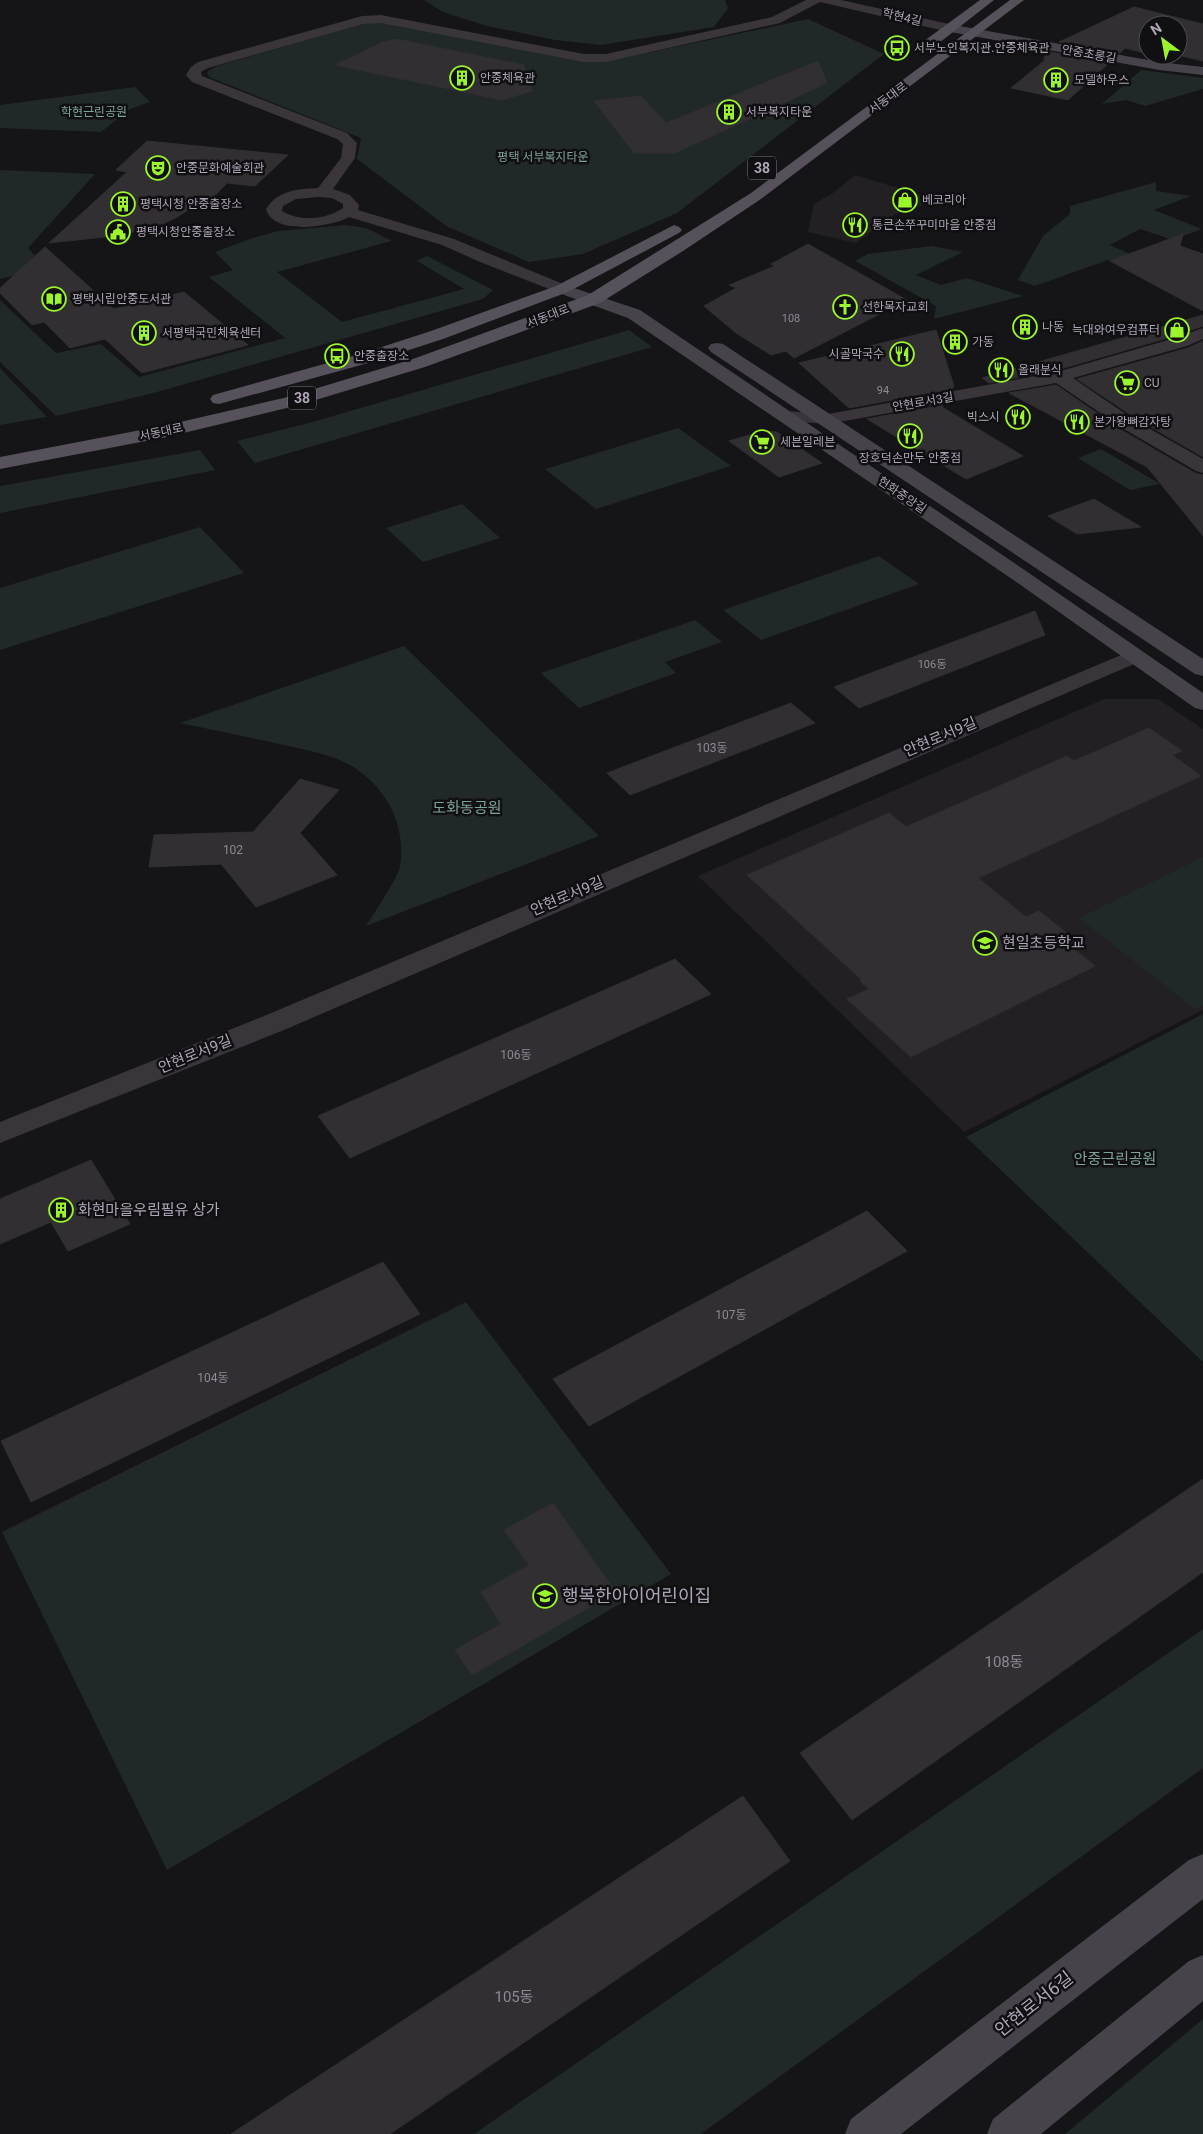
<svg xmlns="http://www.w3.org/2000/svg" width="1203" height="2134" viewBox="0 0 1203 2134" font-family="Roboto,'Noto Sans KR',sans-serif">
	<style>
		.built { fill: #222023 }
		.green { fill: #202927 }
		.building { fill: #312f32; stroke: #312e32 }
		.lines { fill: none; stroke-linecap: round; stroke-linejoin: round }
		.street { fill: #39353b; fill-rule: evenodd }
		.secondary { fill: #47434b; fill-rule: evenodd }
		.primary { fill: #56515a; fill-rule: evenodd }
		.labels { text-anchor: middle; stroke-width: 5; stroke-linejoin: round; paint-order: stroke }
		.far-number-label { font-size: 11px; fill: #8f8895 }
		.far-street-label { font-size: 12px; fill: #aea5b6; stroke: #100f11 }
		.far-poi-label { font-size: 12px; fill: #aea5b6; stroke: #100f11; text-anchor: start }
		.far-park-label { font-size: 12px; fill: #7ca29c; stroke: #100f11 }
		.number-label { font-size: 12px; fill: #8f8895 }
		.shield { fill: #100f11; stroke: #7f7884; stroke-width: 1 }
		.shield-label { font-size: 14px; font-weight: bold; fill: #aea5b6 }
		.street-label { font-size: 15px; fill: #aea5b6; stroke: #100f11 }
		.park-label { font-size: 15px; fill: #7ca29c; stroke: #100f11 }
		.poi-label { font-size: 15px; fill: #aea5b6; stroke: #100f11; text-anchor: start }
		.near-number-label { font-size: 15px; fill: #8f8895 }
		.near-poi-label { font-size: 18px; fill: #aea5b6; stroke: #100f11; text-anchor: start }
		.near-street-label { font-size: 18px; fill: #aea5b6; stroke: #100f11 }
	</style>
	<rect width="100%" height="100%" fill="#151416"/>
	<g class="built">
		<path d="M855 175 938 200 895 214 856 243 808 232 814 204 833 193Z"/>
		<path d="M1104 699H1158L1203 729V1010L964 1132 698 876Z"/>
	</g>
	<g class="green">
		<path d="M424 0H725L728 8 714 27 601 45 555 40 487 26 443 12Z"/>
		<path d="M808 19 884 54 677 213 583 254 529 262 446 226 357 159 361 138 209 77 207 72 217 66 365 23 381 22 604 62Z"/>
		<path d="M1141 70 1203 78V89L1145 106 1126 100 1102 104Z"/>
		<path d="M135 87 150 102 130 109 101 132 0 128V105Z"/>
		<path d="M0 170 95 174 28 248 46 268 0 279Z"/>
		<path d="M1156 182V191L1191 196 1154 210 1202 229 1173 240 1140 229 1110 245 1141 259 1130 268 1108 260 1035 286 1018 280 1043 236 1070 214V206Z"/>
		<path d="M346 225 366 228 392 241 277 272 342 322 464 289 417 261 427 256 493 290 483 299 150 394 56 416 0 362V300L56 353 101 344 139 377 285 338 209 277 233 270 215 252 250 239 278 231Z"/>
		<path d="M932 246 963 252 916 275 941 285 967 278 1023 296 934 319 936 306 855 261 868 254Z"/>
		<path d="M629 330 652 347 255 463 237 441 309 423Z"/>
		<path d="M0 368 47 417 0 425Z"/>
		<path d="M678 428 731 466 596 509 545 469Z"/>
		<path d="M1101 449 1160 484 1130 490 1078 458Z"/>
		<path d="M200 450 215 470 0 513V486Z"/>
		<path d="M462 504 500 538 423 562 386 528Z"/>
		<path d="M200 527 244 573 0 650V588Z"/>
		<path d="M879 556 919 584 761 640 723 610Z"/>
		<path d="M695 620 722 642 665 662 676 673 579 708 541 673Z"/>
		<path d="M404 646 599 836 366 926C373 915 398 877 400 867 408 818 378 773 332 757 310 750 288 746 266 741 237 735 209 729 180 723Z"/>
		<path d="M1203 857V1005L1195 1009 1079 918Z"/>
		<path d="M1203 1014V1362L966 1137Z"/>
		<path d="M466 1302 671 1574 167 1870 2 1532Z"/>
		<path d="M1203 1629V1768L701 2134H474Z"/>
		<path d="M1203 2019V2134H1065Z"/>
	</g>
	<g class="building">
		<path d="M1134 7 1203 24V61L1178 55V25H1148V54L1125 48 1120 53 1059 42Z"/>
		<path d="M397 39 524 65 532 91 502 100 335 65 383 42Z"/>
		<path d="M1045 51 1109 63 1068 100 1011 88 1044 61Z"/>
		<path d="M818 61 827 83 675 153H634L594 101 641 96 666 123Z"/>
		<path d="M147 141 288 155 255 186 227 183 206 205 197 204 179 216 157 227 113 236 49 243 127 172 116 170Z"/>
		<path d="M1183 234 1180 246 1203 254V311L1110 261Z"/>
		<path d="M808 244 907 300 794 358 786 351 771 355 736 333 704 306 736 288 729 285 775 266 771 264Z"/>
		<path d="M45 247 114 309 184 292 248 345 142 373 105 339 70 348 44 322 32 325 0 293V288Z"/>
		<path d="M1203 315V326L1174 336 1057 370 989 383 982 378Z"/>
		<path d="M936 330 954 386 952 389 849 408 799 363Z"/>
		<path d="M1203 341V457L1137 419 1077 379 1188 348Z"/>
		<path d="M1056 385 1123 431 1195 473 1203 475V536L1147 467 1009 393Z"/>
		<path d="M943 405 942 407 1023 456 966 479 867 419Z"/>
		<path d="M763 431 777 432 822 463 779 477 729 441Z"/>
		<path d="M1094 499 1141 527 1077 534 1048 516Z"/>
		<path d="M1035 611 1045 635 859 708 834 687Z"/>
		<path d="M791 703 815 723 630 795 607 773Z"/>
		<path d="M1149 728 1182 751 1172 755 1201 776 978 878 1026 917 1039 911 1078 942 1070 946 1095 966 911 1057 847 999 869 989 860 981 862 980 747 875 889 813 906 827 1067 756 1074 761Z"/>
		<path d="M300 779 339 790 300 833 337 875 256 907 221 864 149 867 154 835 253 832Z"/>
		<path d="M675 959 711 994 350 1158 318 1116Z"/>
		<path d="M91 1160 130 1224 68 1251 51 1222 0 1244V1199Z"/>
		<path d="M867 1211 907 1251 589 1426 553 1379Z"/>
		<path d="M383 1262 420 1314 31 1502 1 1441Z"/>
		<path d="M1203 1479V1572L852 1820 800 1753Z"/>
		<path d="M553 1503 616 1592 472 1675 455 1650 501 1624 481 1592 529 1565 504 1530Z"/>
		<path d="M743 1796 790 1861 390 2134H231Z"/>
	</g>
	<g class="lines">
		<g class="street">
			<path d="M806 0H841L949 24 955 28 949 32 820 2 780 23 606 62H584L381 23 363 24 208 68 201 72 202 76 347 133 357 143 355 158 333 189 350 195 359 205 358 210 454 239 568 286 570 289 568 292 562 294 480 262 442 245 349 217C332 227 273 236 266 209 278 190 298 189 318 188L341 158 343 144 337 139 192 82 186 75 191 67 198 62 362 16 381 15 584 54H606L772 17ZM318 197 332 198 343 204V208C325 220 301 222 282 211L283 206 296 199Z"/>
			<path d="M1203 328V339L1187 346 1073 378 1136 421 1203 459V473L1196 471 1124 429 1056 383 828 424 786 421 780 420 777 416 780 412 786 411 828 414 1057 372 1175 338Z"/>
			<path d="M1133 650 1141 651 1144 656 1141 661 284 1030 0 1143V1122L264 1016Z"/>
		</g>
		<g class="secondary">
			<path d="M949 24 1159 62 1203 67V75L1159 70 945 31 943 28 945 25Z"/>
			<path d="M562 284 640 310 1026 571 1203 693V710L1195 708 1012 579 628 318 556 292 554 289 556 286Z"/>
			<path d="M717 343 723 344 1203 659V676L1195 674 711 352 708 348 711 344Z"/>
			<path d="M1203 1854V1899L901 2134H845L851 2119 1189 1860Z"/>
			<path d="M1203 1955V2001L1041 2134H987L993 2119 1189 1961Z"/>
		</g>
		<g class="primary">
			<path d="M980 0H994L930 50H920L919 47 920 44Z"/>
			<path d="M1010 0H1024L761 199 683 251 600 303 425 367 299 405 167 437 0 469V457L167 425 288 397 413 359 588 295 751 193Z"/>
			<path d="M674 225 679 227 682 230 679 233 568 292 443 339 372 362 219 404 213 403 210 399 213 395 360 354 431 331 556 286Z"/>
		</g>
	</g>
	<defs>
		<g id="bus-ring" transform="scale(1.25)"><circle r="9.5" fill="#100f11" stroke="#9bf52c" stroke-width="1.5"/><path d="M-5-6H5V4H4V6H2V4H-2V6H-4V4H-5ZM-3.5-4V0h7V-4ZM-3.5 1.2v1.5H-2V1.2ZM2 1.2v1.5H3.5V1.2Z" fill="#9bf52c"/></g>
		<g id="building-ring" transform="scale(1.25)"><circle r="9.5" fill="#100f11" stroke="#9bf52c" stroke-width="1.5"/><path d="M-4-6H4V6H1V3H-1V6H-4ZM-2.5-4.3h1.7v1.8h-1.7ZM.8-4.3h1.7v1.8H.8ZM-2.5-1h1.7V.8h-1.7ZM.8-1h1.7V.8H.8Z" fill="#9bf52c"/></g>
		<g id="theatre-ring" transform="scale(1.25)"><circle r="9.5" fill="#100f11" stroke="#9bf52c" stroke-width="1.5"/><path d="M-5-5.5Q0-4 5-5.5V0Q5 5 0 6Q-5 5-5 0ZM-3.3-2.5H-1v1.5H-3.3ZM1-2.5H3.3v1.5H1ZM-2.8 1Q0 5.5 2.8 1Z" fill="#9bf52c"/></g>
		<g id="shop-ring" transform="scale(1.25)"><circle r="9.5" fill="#100f11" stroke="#9bf52c" stroke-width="1.5"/><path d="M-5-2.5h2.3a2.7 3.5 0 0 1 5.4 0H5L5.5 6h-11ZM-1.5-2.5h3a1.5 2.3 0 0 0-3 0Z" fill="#9bf52c"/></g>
		<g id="restaurant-ring" transform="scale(1.25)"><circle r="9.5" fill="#100f11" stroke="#9bf52c" stroke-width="1.5"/><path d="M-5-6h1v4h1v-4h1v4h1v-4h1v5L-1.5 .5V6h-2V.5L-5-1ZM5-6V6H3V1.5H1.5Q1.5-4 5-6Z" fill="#9bf52c"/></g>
		<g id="civic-ring" transform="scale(1.25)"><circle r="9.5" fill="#100f11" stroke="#9bf52c" stroke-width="1.5"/><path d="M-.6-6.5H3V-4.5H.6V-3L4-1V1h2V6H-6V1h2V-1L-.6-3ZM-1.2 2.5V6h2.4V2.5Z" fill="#9bf52c"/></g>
		<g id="library-ring" transform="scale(1.25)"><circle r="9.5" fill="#100f11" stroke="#9bf52c" stroke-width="1.5"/><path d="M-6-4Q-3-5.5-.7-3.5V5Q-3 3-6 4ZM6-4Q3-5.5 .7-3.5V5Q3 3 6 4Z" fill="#9bf52c"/></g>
		<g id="church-ring" transform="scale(1.25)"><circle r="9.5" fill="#100f11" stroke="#9bf52c" stroke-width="1.5"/><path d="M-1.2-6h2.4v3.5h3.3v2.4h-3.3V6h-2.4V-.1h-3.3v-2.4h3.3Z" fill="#9bf52c"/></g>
		<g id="supermarket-ring" transform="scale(1.25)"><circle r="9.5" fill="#100f11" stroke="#9bf52c" stroke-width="1.5"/><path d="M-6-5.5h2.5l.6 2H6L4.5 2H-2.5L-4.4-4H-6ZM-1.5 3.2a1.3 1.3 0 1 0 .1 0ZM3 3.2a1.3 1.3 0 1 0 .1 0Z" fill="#9bf52c"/></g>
		<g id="school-ring" transform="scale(1.25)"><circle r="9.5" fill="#100f11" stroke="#9bf52c" stroke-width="1.5"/><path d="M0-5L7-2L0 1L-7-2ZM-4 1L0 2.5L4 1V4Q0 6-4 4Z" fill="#9bf52c"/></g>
	</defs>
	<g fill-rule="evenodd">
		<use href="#bus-ring" x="897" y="48"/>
		<use href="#building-ring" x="462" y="78"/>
		<use href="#building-ring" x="1056" y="80"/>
		<use href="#building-ring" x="729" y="112"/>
		<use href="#theatre-ring" x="158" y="168"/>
		<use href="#shop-ring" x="905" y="200"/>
		<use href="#building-ring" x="123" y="204"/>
		<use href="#restaurant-ring" x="855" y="225"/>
		<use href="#civic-ring" x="118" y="232"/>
		<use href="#library-ring" x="54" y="299"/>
		<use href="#church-ring" x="845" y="307"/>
		<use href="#building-ring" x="1025" y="327"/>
		<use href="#shop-ring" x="1177" y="330"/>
		<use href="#building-ring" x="144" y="333"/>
		<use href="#building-ring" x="955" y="342"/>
		<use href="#restaurant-ring" x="902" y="354"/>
		<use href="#bus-ring" x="337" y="356"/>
		<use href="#restaurant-ring" x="1001" y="370"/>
		<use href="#supermarket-ring" x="1127" y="383"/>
		<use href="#restaurant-ring" x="1018" y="417"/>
		<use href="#restaurant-ring" x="1077" y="422"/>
		<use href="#restaurant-ring" x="910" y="436"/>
		<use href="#supermarket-ring" x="762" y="442"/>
		<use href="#school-ring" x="985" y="943"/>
		<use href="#building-ring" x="61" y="1210"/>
		<use href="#school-ring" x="545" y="1596"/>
	</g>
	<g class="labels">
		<g class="far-number-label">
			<text x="791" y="322">108</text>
			<text x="883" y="394">94</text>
			<text x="932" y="668">106동</text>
		</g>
		<g class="far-street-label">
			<text transform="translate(902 17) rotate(13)" y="4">학현4길</text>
			<text transform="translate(1089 54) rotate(10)" y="4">안중초롱길</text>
			<text transform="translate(888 98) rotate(-37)" y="4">서동대로</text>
			<text transform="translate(548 316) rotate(-21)" y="4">서동대로</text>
			<text transform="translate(923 402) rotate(-10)" y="4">안현로서3길</text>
			<text transform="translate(161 432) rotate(-12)" y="4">서동대로</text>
			<text transform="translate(902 495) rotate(34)" y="4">현화중앙길</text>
		</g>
		<g class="far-poi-label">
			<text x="914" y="52">서부노인복지관.안중체육관</text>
			<text x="480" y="82">안중체육관</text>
			<text x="1074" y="84">모델하우스</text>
			<text x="746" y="116">서부복지타운</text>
			<text x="176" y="172">안중문화예술회관</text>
			<text x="922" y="204">베코리아</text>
			<text x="140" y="208">평택시청 안중출장소</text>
			<text x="872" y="229">통큰손쭈꾸미마을 안중점</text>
			<text x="136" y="236">평택시청안중출장소</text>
			<text x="72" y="303">평택시립안중도서관</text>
			<text x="862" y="311">선한목자교회</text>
			<text x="1042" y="331">나동</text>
			<text x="1160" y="334" text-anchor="end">늑대와여우컴퓨터</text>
			<text x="162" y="337">서평택국민체육센터</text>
			<text x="972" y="346">가동</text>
			<text x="884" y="358" text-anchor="end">시골막국수</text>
			<text x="354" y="360">안중출장소</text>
			<text x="1018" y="374">올래분식</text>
			<text x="1144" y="387">CU</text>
			<text x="1000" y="421" text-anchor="end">빅스시</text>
			<text x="1094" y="426">본가왕뼈감자탕</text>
			<text x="780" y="446">세븐일레븐</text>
			<text x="910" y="462" text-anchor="middle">장호덕손만두 안중점</text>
		</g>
		<g class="far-park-label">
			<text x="94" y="116">학현근린공원</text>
			<text x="543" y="161">평택 서부복지타운</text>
		</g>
		<g class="number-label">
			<text x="712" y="752">103동</text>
			<text x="233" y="854">102</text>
			<text x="516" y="1059">106동</text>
			<text x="731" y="1319">107동</text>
			<text x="213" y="1382">104동</text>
		</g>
		<g class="shield">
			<rect x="748" y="156.5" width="28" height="23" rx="4"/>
			<rect x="288" y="386.5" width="28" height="23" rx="4"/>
		</g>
		<g class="shield-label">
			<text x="762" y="173">38</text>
			<text x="302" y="403">38</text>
		</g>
		<g class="street-label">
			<text transform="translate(940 737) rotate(-23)" y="5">안현로서9길</text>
			<text transform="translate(567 896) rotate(-23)" y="5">안현로서9길</text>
			<text transform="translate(195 1054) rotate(-22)" y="5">안현로서9길</text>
		</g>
		<g class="park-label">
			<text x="467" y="813">도화동공원</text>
			<text x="1115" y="1164">안중근린공원</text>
		</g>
		<g class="poi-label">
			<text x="1002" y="948">현일초등학교</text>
			<text x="78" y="1215">화현마을우림필유 상가</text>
		</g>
		<g class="near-number-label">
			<text x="1004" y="1667">108동</text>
			<text x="514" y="2002">105동</text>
		</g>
		<g class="near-poi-label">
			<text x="562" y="1602">행복한아이어린이집</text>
		</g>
		<g class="near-street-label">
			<text transform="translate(1034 2004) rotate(-38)" y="6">안현로서6길</text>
		</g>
	</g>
	<g transform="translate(1163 40) rotate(328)"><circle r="24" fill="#100f11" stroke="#4f4b53"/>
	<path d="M0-4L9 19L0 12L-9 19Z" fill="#9bf52c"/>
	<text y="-8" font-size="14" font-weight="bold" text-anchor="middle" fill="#aea5b6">N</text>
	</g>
</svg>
